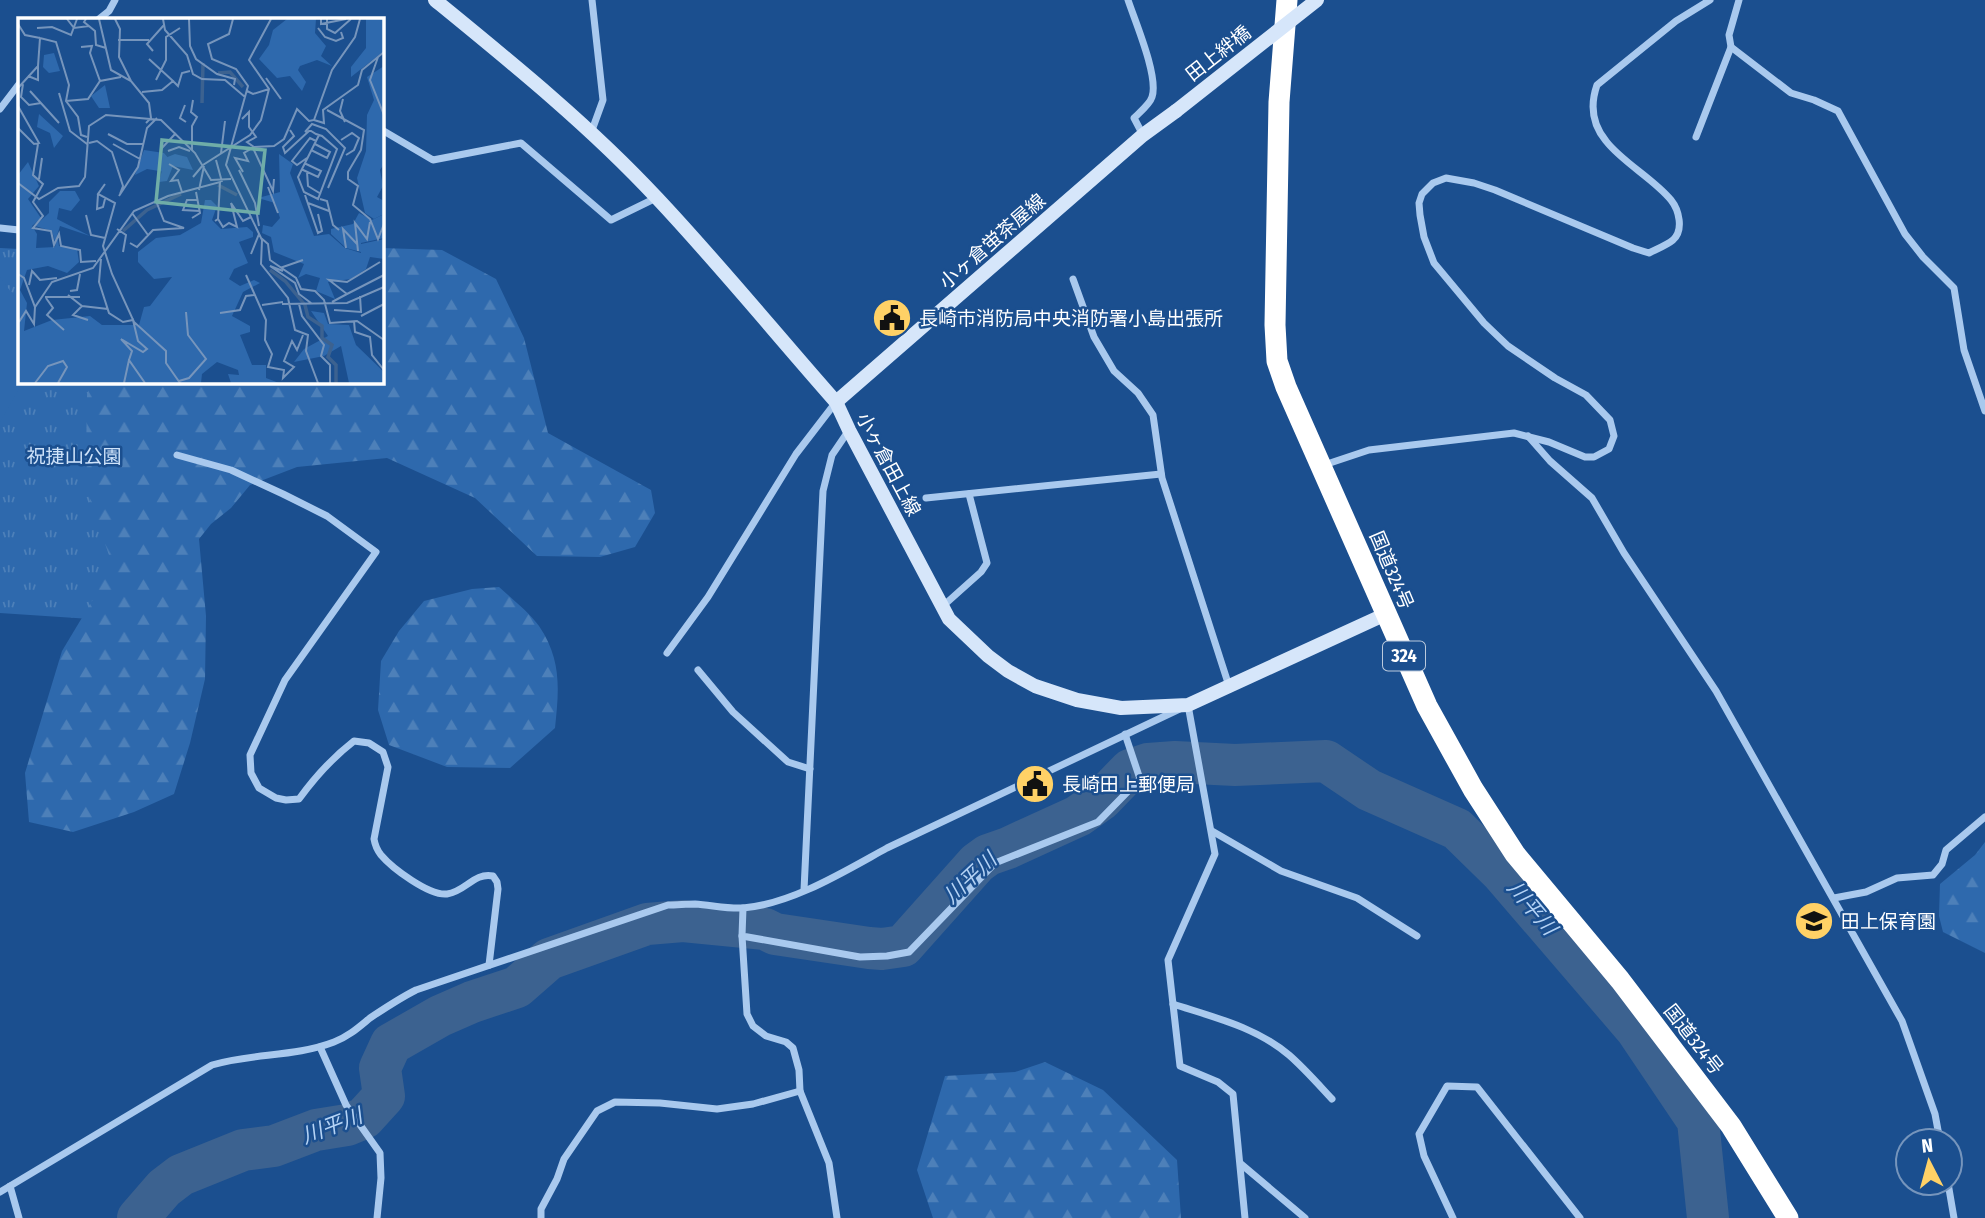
<svg xmlns="http://www.w3.org/2000/svg" width="1985" height="1218" viewBox="0 0 1985 1218" font-family="'Fira Sans Condensed','Noto Sans JP',sans-serif">
	<style>
		.grass { fill: url(#grass-tufts) }
		.forest { fill: url(#forest-firs) }
		.pitch { fill: #2e69ad }
		.lines { fill: none; stroke-linecap: round; stroke-linejoin: round }
		.river { stroke: #3c6290; stroke-width: 42 }
		.street { stroke: #a9c9ee; stroke-width: 7 }
		.secondary { stroke: #d6e6fa; stroke-width: 14 }
		.highway { stroke: #fff; stroke-width: 21 }
		.secondary-bridge { stroke: #d6e6fa; stroke-width: 14 }
		.labels { text-anchor: middle; stroke-width: 5; stroke-linejoin: round; paint-order: stroke }
		.shield { fill: #1b4f8f; stroke: #bbcadd; stroke-width: 2 }
		.shield-label { font-size: 18px; font-weight: bold; fill: #fff }
		.street-label { font-size: 19px; fill: #fff; stroke: #1b4f8f }
		.poi-label { font-size: 19px; fill: #fff; stroke: #1b4f8f; text-anchor: start }
		.park-label { font-size: 19px; fill: #cfe3fa; stroke: #1b4f8f }
		.water-label { font-size: 21px; font-style: italic; fill: #b5d3f5; stroke: #1b4f8f }
		.inset-river { fill: none; stroke: #3c6290; stroke-width: 3.5 }
		.inset-road { fill: none; stroke: #7695bc; stroke-width: 2 }
		.view { fill: #6fada8; fill-opacity: 0.15; stroke: #6fada8; stroke-width: 3.5 }
		.inset-edge { fill: none; stroke: #fff; stroke-width: 3.5 }
	</style>
	<defs>
		<pattern id="grass-tufts" width="24" height="20" patternUnits="userSpaceOnUse" patternTransform="scale(1.75)"><rect width="24" height="20" fill="#2e69ad"/><path d="M3 7l-1-3M5 7V3M7 7l1-3M15 17l-1-3M17 17v-4M19 17l1-3" fill="none" stroke="#4d80b9"/></pattern>
		<pattern id="forest-firs" width="22" height="20" patternUnits="userSpaceOnUse" patternTransform="scale(1.75)"><rect width="22" height="20" fill="#2e69ad"/><path d="M5 1l3.5 6h-7zM16 11l3.5 6h-7z" fill="#4d80b9"/></pattern>
	</defs>
	<rect width="100%" height="100%" fill="#1b4f8f"/>
	<path class="grass" d="M0 248 19 249V382H163L121 621 0 613Z"/>
	<g class="forest">
		<path d="M382 248 442 250 496 279 524 338 548 433 651 490 655 513 635 547 600 557 537 556 475 498 387 458 297 467 250 485 231 508 211 524 199 539 206 616 205 679 190 743 174 794 134 812 73 832 29 822 25 773 62 651 98 591 109 555 90 501 86 459 87 396 90 382H382Z"/>
		<path d="M499 587C512 599 529 612 539 626 562 660 559 690 555 728L510 768 447 767 389 745 378 710 381 661 399 631 424 601 472 589Z"/>
		<path d="M1985 842V953L1943 932 1939 916 1940 884 1975 855Z"/>
		<path d="M1045 1062 1103 1090 1177 1160 1181 1218H933L917 1170 945 1076 1015 1072Z"/>
	</g>
	<path class="pitch" d="M0 277 19 303V382H23L0 422Z"/>
	<g class="lines">
		<path class="river" d="M138 1218 164 1188 181 1175 243 1150 274 1146 316 1130 347 1125 364 1118 384 1096 380 1068 391 1044 440 1016 472 1002 517 987 549 959 647 924 683 921 765 929 775 934 869 948 882 949 903 946 977 863 988 855 1008 848 1078 816 1102 799 1130 770 1148 764 1175 762 1235 765 1326 761 1369 790 1457 829 1502 873 1636 1029 1698 1121 1708 1218"/>
		<g class="street">
			<path d="M1128 0C1135 21 1159 77 1152 97 1150 104 1140 112 1134 118L1143 135"/>
			<path d="M1739 0 1729 35 1731 47 1791 93 1814 100 1838 111 1905 234 1923 257 1954 288 1964 350 1985 411"/>
			<path d="M99 19 109 11 115 0"/>
			<path d="M0 109 19 84"/>
			<path d="M382 130 433 160 521 143 611 220 656 198"/>
			<path d="M591 133 603 100 592 0"/>
			<path d="M1696 137 1731 47"/>
			<path d="M0 228 19 230"/>
			<path d="M1073 279 1094 337 1114 371 1138 393 1153 415 1162 478 1229 686"/>
			<path d="M1528 436 1550 461 1592 498 1624 553 1716 691 1902 1021 1935 1114 1940 1141"/>
			<path d="M177 455 231 470 283 494 327 516 376 552 285 680 250 755 251 773 259 788 276 798 286 800 299 799C315 777 332 758 354 741L369 743 383 752 388 767 374 839C375 845 377 850 381 855 392 868 429 896 447 894 465 892 474 872 493 876L497 882 498 889 489 965"/>
			<path d="M1324 465 1369 450 1514 433 1549 442 1585 457H1594L1609 449 1614 436 1610 420 1586 395 1555 378 1508 346 1484 323 1434 263 1424 237 1420 215 1419 203 1422 194 1433 183 1446 178 1474 183 1495 190 1633 248 1649 253C1657 249 1667 245 1673 240 1684 230 1679 210 1671 200 1654 179 1622 162 1606 141 1592 124 1590 105 1597 85L1676 21 1710 0"/>
			<path d="M926 498 1161 474"/>
			<path d="M943 606 981 572 987 563 969 494"/>
			<path d="M667 653 708 597 796 454 836 402"/>
			<path d="M698 670 733 712 788 762 810 769"/>
			<path d="M1212 831 1281 871 1357 898 1417 936"/>
			<path d="M804 890 823 491 832 455 849 430"/>
			<path d="M1834 898 1866 892 1897 878 1933 875 1942 864 1946 850 1985 817"/>
			<path d="M743 908 742 936 860 957 887 956 909 952 995 863 1098 822 1140 779 1125 734"/>
			<path d="M742 936 747 1014 753 1026 766 1036 786 1042 793 1048 799 1070 800 1091 829 1163 837 1218"/>
			<path d="M1173 1004C1213 1017 1256 1027 1289 1055 1304 1068 1318 1084 1332 1099"/>
			<path d="M320 1047 346 1105 380 1153 381 1178 377 1218"/>
			<path d="M1241 1164 1305 1218"/>
			<path d="M1948 1183 1954 1218"/>
			<path d="M10 1186 19 1218"/>
			<path d="M0 1192 212 1065C252 1053 295 1057 334 1042 348 1037 359 1027 370 1018 385 1008 400 998 416 990L668 905C677 905 686 904 695 904 711 905 727 909 743 908 792 904 845 871 887 848L1188 705 1215 854 1168 960 1180 1066 1218 1082 1233 1094 1245 1218"/>
			<path d="M541 1218V1209L557 1179 564 1159 597 1111 615 1102 660 1103 717 1109 753 1104 800 1091"/>
			<path d="M1453 1218 1424 1156 1419 1134 1447 1086 1477 1087 1580 1218"/>
		</g>
		<g class="secondary">
			<path d="M435 0C511 62 590 126 657 198 719 264 776 334 836 402L849 430 949 619 988 656 1008 671 1035 686 1077 700 1121 708 1188 705 1386 614"/>
			<path d="M836 402 1143 135 1176 111"/>
		</g>
		<path class="highway" d="M1287 0 1279 102 1275 325 1277 361 1286 387 1427 706 1473 789 1515 854 1620 980 1731 1126 1788 1218"/>
		<path class="secondary-bridge" d="M1176 111 1317 0"/>
	</g>
	<defs>
		<g id="civic-disc" transform="scale(2.0125)"><circle r="9.5" fill="#ffd166" stroke="#1b4f8f"/><path d="M-.6-6.5H3V-4.5H.6V-3L4-1V1h2V6H-6V1h2V-1L-.6-3ZM-1.2 2.5V6h2.4V2.5Z" fill="#111"/></g>
		<g id="school-disc" transform="scale(2.0125)"><circle r="9.5" fill="#ffd166" stroke="#1b4f8f"/><path d="M0-5L7-2L0 1L-7-2ZM-4 1L0 2.5L4 1V4Q0 6-4 4Z" fill="#111"/></g>
	</defs>
	<g fill-rule="evenodd">
		<use href="#civic-disc" x="892" y="318"/>
		<use href="#civic-disc" x="1035" y="784"/>
		<use href="#school-disc" x="1814" y="921"/>
	</g>
	<g class="labels">
		<rect class="shield" x="1383" y="641.5" width="42" height="29" rx="5"/>
		<g class="shield-label">
			<text x="1404" y="662">324</text>
		</g>
		<g class="street-label">
			<text transform="translate(1218 53) rotate(-38)" y="7">田上絆橋</text>
			<text transform="translate(992 241) rotate(-41)" y="7">小ヶ倉蛍茶屋線</text>
			<text transform="translate(889 464) rotate(62)" y="7">小ヶ倉田上線</text>
			<text transform="translate(1392 570) rotate(67)" y="7">国道324号</text>
			<text transform="translate(1694 1039) rotate(52)" y="7">国道324号</text>
		</g>
		<g class="poi-label">
			<text x="919" y="325">長崎市消防局中央消防署小島出張所</text>
			<text x="1062" y="791">長崎田上郵便局</text>
			<text x="1841" y="928">田上保育園</text>
		</g>
		<g class="park-label">
			<text x="74" y="463">祝捷山公園</text>
		</g>
		<g class="water-label">
			<text transform="translate(970 878) rotate(-43)" y="7">川平川</text>
			<text transform="translate(1532 908) rotate(50)" y="7">川平川</text>
			<text transform="translate(332 1126) rotate(-21)" y="7">川平川</text>
		</g>
	</g>
	<g transform="translate(18 18)">
		<rect width="366" height="366" fill="#1b4f8f"/>
		<path d="M126 132 146 135 151 141 147 154 129 151 117 157Z" fill="#2e69ad"/>
		<path d="M269 1H298L297 15 308 28 303 38 314 48 299 42 282 48 280 52 288 64 284 73 272 58 259 60 241 41 251 27 255 12ZM348 1H366V33L333 59V49L348 30ZM366 48V146L362 152 365 168 359 179 366 183V196L356 201 347 195 339 160 348 133 349 97 356 82 349 59ZM21 96 45 118 36 130 32 115 19 109ZM157 136 169 139 175 152 155 148 149 163 141 164 147 140ZM261 136 275 146 272 155 296 218 311 216 327 230 343 235V226L366 221V241L352 239 348 251 333 261 310 264 317 281 298 273 302 260 288 256 280 260 286 246 256 234 253 219 244 215 245 207 254 209 262 200 257 185 240 180 262 174ZM10 144 21 168 10 181 23 200 14 208 19 216 18 230 37 229 39 217 41 228 59 231 61 244 49 255 30 248 9 252 2 272 9 285 6 313 34 302 72 298 84 307H121L126 289 132 288 154 259 136 261 120 244V234L138 220 162 217 183 205 187 182H193L199 188 194 202 203 211 229 209 235 214V219L221 224 230 245 216 251 211 261 222 268 236 262 242 265 225 274 214 298 232 308V314L222 317 234 347H248V360L261 365H213L210 356 221 357 220 352 199 344 184 356 183 365H0V157ZM42 173H57L62 182 53 193 41 190 39 201 72 218 42 208 37 224 34 213 17 208 31 195V184ZM293 293 306 295 310 306 331 307 338 327 366 354V365H331L323 328 306 338 276 344 286 331 310 318Z" fill="#2e69ad"/>
		<path d="M341 195 354 202 366 196V220L343 225V234L328 230 313 216V211L335 206Z" fill="#2e69ad"/>
		<path d="M36 35 42 53 31 55 25 49 26 37ZM87 67 92 90H81L73 78Z" fill="#2e69ad"/>
		<path class="inset-river" d="M200 55 212 54 225 69M184 85 185 45M200 167 219 177M105 213 129 192 163 176M252 252 267 263 287 287 290 299 304 308V320L314 327 310 339 318 347V365"/>
		<path class="inset-road" d="M49 1 56 10 71 8M68 1 66 4 77 13 78 27 88 30M81 1 93 52 113 63 131 85 133 100 128 105M97 1 102 11 101 39 113 63M145 1 147 12 169 37 175 56 184 61 207 62 227 79M171 1 172 28 178 41 199 56 217 61 216 67M215 1 211 16 190 26 194 41 218 51 230 68 208 147 244 222 243 246 270 280 277 312 290 317 288 333 300 365M303 1V6L328 1M309 1V11L317 15 333 1M0 6 7 17 22 20M19 10 34 9 53 17 59 1M300 10 307 19 318 23 325 20 323 14M100 22H131M63 29 74 28 72 35 82 63M135 33 129 26 146 7M360 39 352 62 366 97M10 58 20 62V48M248 60 263 81M138 62 148 42V19L162 10M155 63 160 68 164 55 172 53M5 66 3 79 11 87 23 85M0 70 20 48 22 20 38 24 51 67 48 83 60 99 63 117 69 119M12 73 41 105M229 73 235 76 251 71M124 74 144 72 155 63 131 41M41 75 52 113 69 126M325 81 322 93 327 104M48 83 70 81 82 63 103 59M167 87 162 100 168 104M0 88 21 125 16 126 0 110M309 92 346 112 343 132 330 154V161L340 168 335 187 352 201 360 221 366 206M224 101 231 94V109L238 119 229 124 236 129 256 128 266 121 279 91 291 103 296 102 314 52 337 19 342 1M296 102 306 105 305 92 340 67 344 52 366 34M272 112 276 118 265 129 267 135 291 113H293L298 116 304 118 319 131 300 181 286 174 280 159 301 117M287 114 294 106 308 111 327 130 310 170M90 116 109 126H126M323 122 334 115 341 120 336 132 328 137M71 125 79 123 94 134 105 168 102 176M20 126 15 157 25 166 15 184 25 198 15 210 33 213 36 227 41 216 43 228 62 232 63 244 78 243M95 126 122 141M235 130 255 173 256 161M143 131 158 115M174 132V108L179 99 173 94 175 82M293 132 309 140 312 134 297 126M150 133 161 129 172 133M203 135 207 103M289 140 279 147 274 143 292 120 298 123M198 142 204 164M151 146 161 152 153 163 160 162 164 174M283 151 300 159 303 153 286 145M221 152 237 185 241 208M225 154 217 140 230 143 226 135 236 129M289 154 290 168 303 176M175 159 185 147 232 117 243 102 251 71 231 42 253 1M21 161 24 140M0 165 21 181 40 170 61 168 67 159 71 108 88 97 143 102 177 135 193 162 213 161M87 166 80 176 97 185 85 228 94 256 116 304 148 333V345L162 365M250 169 260 195M181 172 186 148M80 176 79 191 85 189 87 181M287 177 300 215 304 213 300 196M101 178 120 149 129 110 139 100M302 181 309 183 315 207 321 212M180 182H169L165 192 182 193M290 185 311 193M114 195 130 217M68 197 73 217 87 220M174 200 182 195 178 174M197 203 200 201 205 209 211 205 219 209 213 185 225 203 233 199M99 211 108 217 105 234M243 220 250 226 252 242 278 260 283 271 297 273 306 282 312 305 339 303 366 322M112 225 119 229 135 212 166 210 146 203 138 183M328 230 325 211 339 226M340 233 337 205 349 221 352 204M233 236 241 216M83 241 81 264 91 295 105 304 115 302 120 323 129 331 125 334 103 321 114 333 111 342 127 365M262 250 285 242M265 253 252 248 277 265 281 276 293 285M0 256 6 260 17 289 34 264 75 250 116 193 150 178 202 164 200 201M228 257 248 302 247 322 254 336 250 349 266 352 265 360 276 349 266 343 274 323 279 332 285 317M11 267 14 253 22 262 39 260M52 273 59 272 62 256M329 276 366 257M50 277 64 288 90 291M27 279H62M28 280 35 290 29 297 46 312M314 284 329 276 311 262 329 264 362 244M264 286 329 285 366 269M281 286 284 298 306 327 303 338 312 347V365M244 287 265 284M64 288 55 297 70 302M316 292 343 294 342 278M202 295 222 292 228 278 236 277M343 298 366 286M336 303 337 314 352 319 354 337 366 352M1 304 8 293 16 306 17 289M161 363 171 360 188 341 170 317 168 294M17 365 30 348 45 343 49 349 40 365M106 365 111 342"/>
		<path class="view" d="M144 122 247 132 240 195 138 184Z"/>
		<rect width="366" height="366" class="inset-edge"/>
	</g>
	<g transform="translate(1929 1162) rotate(354)"><circle r="33" fill="#1b4f8f" stroke="#7695bc" stroke-width="2"/>
	<path d="M0-5L12 26L0 18L-12 26Z" fill="#ffd166"/>
	<text y="-10" font-size="19" font-weight="bold" text-anchor="middle" fill="#ffffff">N</text>
	</g>
</svg>
